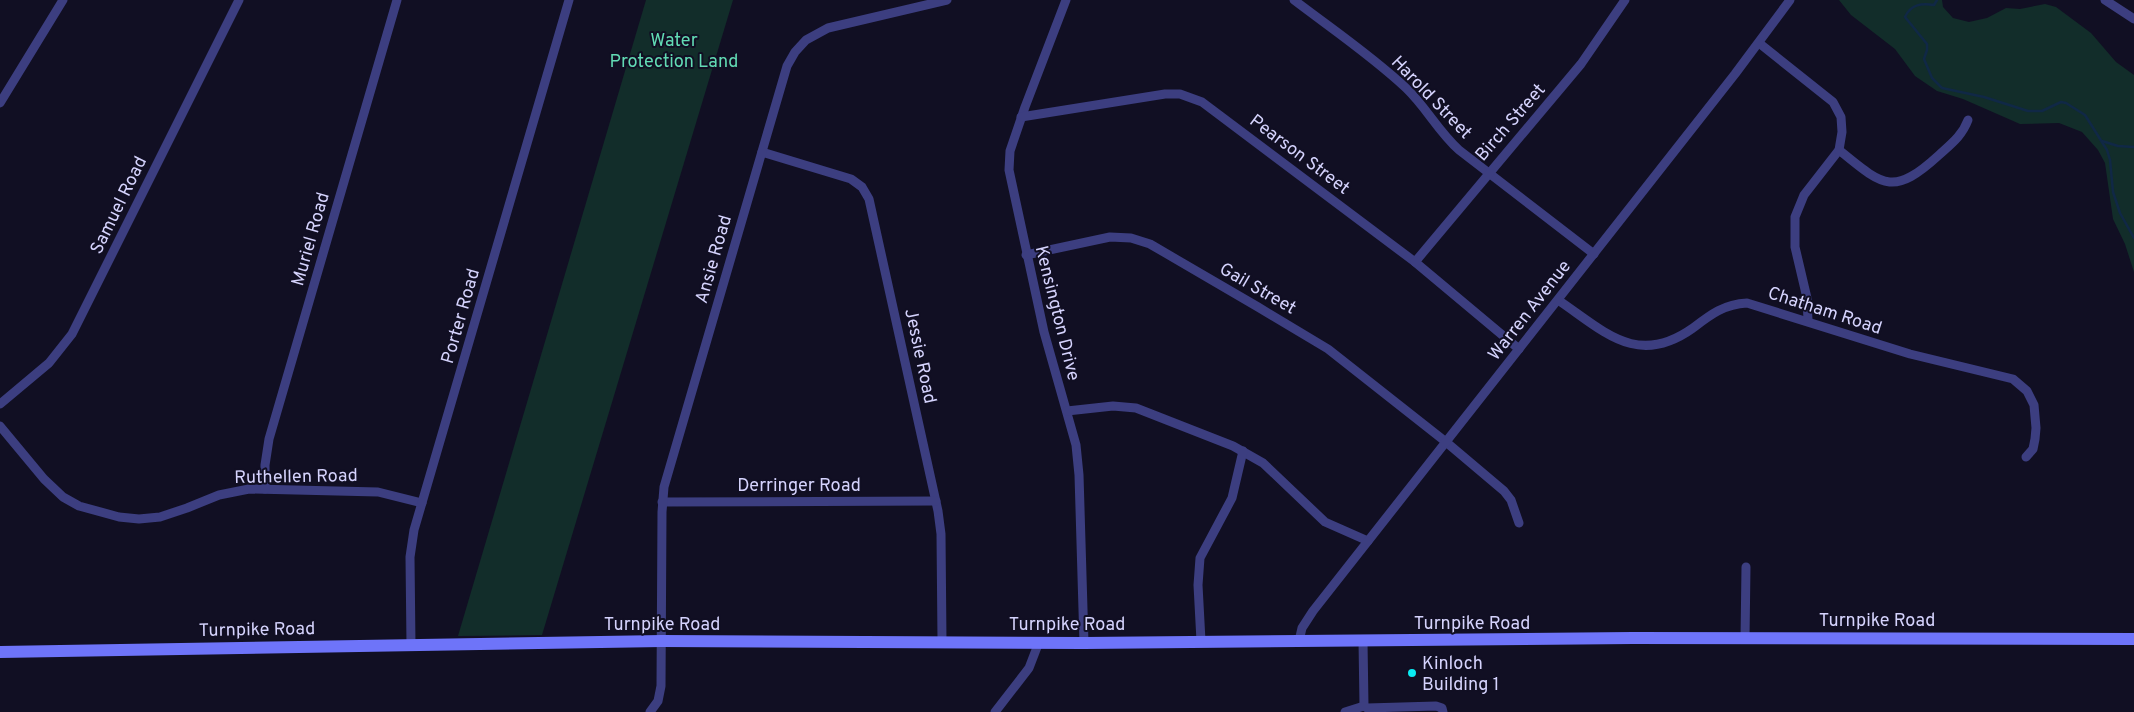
<svg xmlns="http://www.w3.org/2000/svg" width="2134" height="712" viewBox="0 0 2134 712" font-family="Overpass,sans-serif">
	<style>
		.green { fill: #122d2a }
		.lines { fill: none; stroke-linecap: round; stroke-linejoin: round }
		.stream { stroke: #102846; stroke-width: 2.5 }
		.minor { stroke: #3c3e80; stroke-width: 9 }
		.secondary { stroke: #6e74f9; stroke-width: 12 }
		.poi-dot { fill: #0aebf3; stroke: #110f23; stroke-width: 2 }
		.labels { text-anchor: middle; stroke-width: 4; stroke-linejoin: round; paint-order: stroke }
		.park-label { font-size: 18px; fill: #62dbb4; stroke: #110f23 }
		.street-label { font-size: 18px; fill: #d5d3fd; stroke: #110f23 }
		.poi-label { font-size: 18px; fill: #d5d3fd; stroke: #110f23; text-anchor: start }
	</style>
	<rect width="100%" height="100%" fill="#110f23"/>
	<g class="green">
		<path d="M646 0H733L542 635 458 636Z"/>
		<path d="M1839 0H1942L1943 7 1953 18 1969 22 1987 18 2006 8 2020 9 2045 4 2056 7 2091 33 2116 62 2134 75V272L2125 244 2113 219 2105 163 2098 150 2082 132 2059 123 2020 124 1963 99 1937 91 1915 76 1895 49 1851 15Z"/>
	</g>
	<g class="lines">
		<g class="stream">
			<path d="M1937 0 1934 5C1922 3 1911 4 1905 17L1927 44V50L1924 59 1932 78 1942 88 1984 97 2028 111H2042L2061 102 2066 103 2085 115 2107 150 2110 160 2113 192 2120 213 2134 238"/>
			<path d="M2102 141 2118 146 2134 147"/>
		</g>
		<g class="minor">
			<path d="M1066 0 1025 107 1010 151 1009 170 1044 332 1076 445 1079 475 1084 643"/>
			<path d="M1294 0C1332 29 1372 56 1406 88 1426 107 1438 131 1459 150L1594 254"/>
			<path d="M2105 0 2134 19"/>
			<path d="M1759 43 1833 102 1841 117 1842 132 1839 150 1804 195 1795 217V247L1807 298 1808 321"/>
			<path d="M0 103 63 0"/>
			<path d="M1021 117 1165 94H1180L1202 102 1415 262 1519 349"/>
			<path d="M1839 150C1883 186 1893 197 1939 155 1951 144 1962 136 1968 120"/>
			<path d="M762 152 851 179 862 187 869 199 938 511 941 534 942 641"/>
			<path d="M1026 255 1110 237 1131 238 1150 244 1258 307 1328 349 1446 442 1504 491 1511 500 1519 523"/>
			<path d="M1415 262 1581 64 1625 0"/>
			<path d="M1558 300C1604 331 1637 368 1693 328 1710 315 1724 304 1747 303L1910 354 2013 379 2027 391 2034 405 2036 428 2035 439 2033 449 2026 457"/>
			<path d="M0 404 49 363 72 334 239 0"/>
			<path d="M1067 411 1113 406 1136 408 1233 446 1263 463 1325 522 1368 541"/>
			<path d="M0 426 44 479 63 497 79 506 119 517 139 519 160 517 187 508 219 495 249 489 378 492 422 503"/>
			<path d="M265 489V465L269 439 397 0"/>
			<path d="M662 502 936 501"/>
			<path d="M1745 638 1746 567"/>
			<path d="M1201 641 1198 585 1200 558 1232 498 1243 451"/>
			<path d="M1299 641 1302 628 1313 611 1735 74 1790 0"/>
			<path d="M1363 641 1364 706"/>
			<path d="M411 645 410 557 414 530 569 0"/>
			<path d="M650 712 658 701 661 686 662 512 664 487 787 66 795 52 806 40 828 28 947 0"/>
			<path d="M995 712 1029 668 1039 642"/>
			<path d="M1345 712 1364 706 1367 708 1436 706 1442 708 1443 712"/>
		</g>
		<path class="secondary" d="M0 652 662 641 1084 643 1633 638 2134 639"/>
	</g>
	<circle class="poi-dot" cx="1412" cy="673" r="5"/>
	<g class="labels">
		<g class="park-label">
			<text x="674" y="46">Water<tspan x="674" dy="21">Protection Land</tspan></text>
		</g>
		<g class="street-label">
			<text transform="translate(1432 97) rotate(46)" y="6">Harold Street</text>
			<text transform="translate(1510 122) rotate(-49)" y="6">Birch Street</text>
			<text transform="translate(1300 154) rotate(37)" y="6">Pearson Street</text>
			<text transform="translate(118 205) rotate(-64)" y="6">Samuel Road</text>
			<text transform="translate(310 239) rotate(-74)" y="6">Muriel Road</text>
			<text transform="translate(713 259) rotate(-74)" y="6">Ansie Road</text>
			<text transform="translate(1258 288) rotate(30)" y="6">Gail Street</text>
			<text transform="translate(1529 310) rotate(-52)" y="6">Warren Avenue</text>
			<text transform="translate(1825 310) rotate(18)" y="6">Chatham Road</text>
			<text transform="translate(1058 313) rotate(76)" y="6">Kensington Drive</text>
			<text transform="translate(460 316) rotate(-74)" y="6">Porter Road</text>
			<text transform="translate(921 356) rotate(78)" y="6">Jessie Road</text>
			<text transform="translate(296 476) rotate(-1)" y="6">Ruthellen Road</text>
			<text x="799" y="491">Derringer Road</text>
			<text x="1877" y="626">Turnpike Road</text>
			<text x="1472" y="629">Turnpike Road</text>
			<text x="662" y="630">Turnpike Road</text>
			<text x="1067" y="630">Turnpike Road</text>
			<text transform="translate(257 629) rotate(-1)" y="6">Turnpike Road</text>
		</g>
		<g class="poi-label">
			<text x="1422" y="669">Kinloch<tspan x="1422" dy="21">Building 1</tspan></text>
		</g>
	</g>
</svg>
